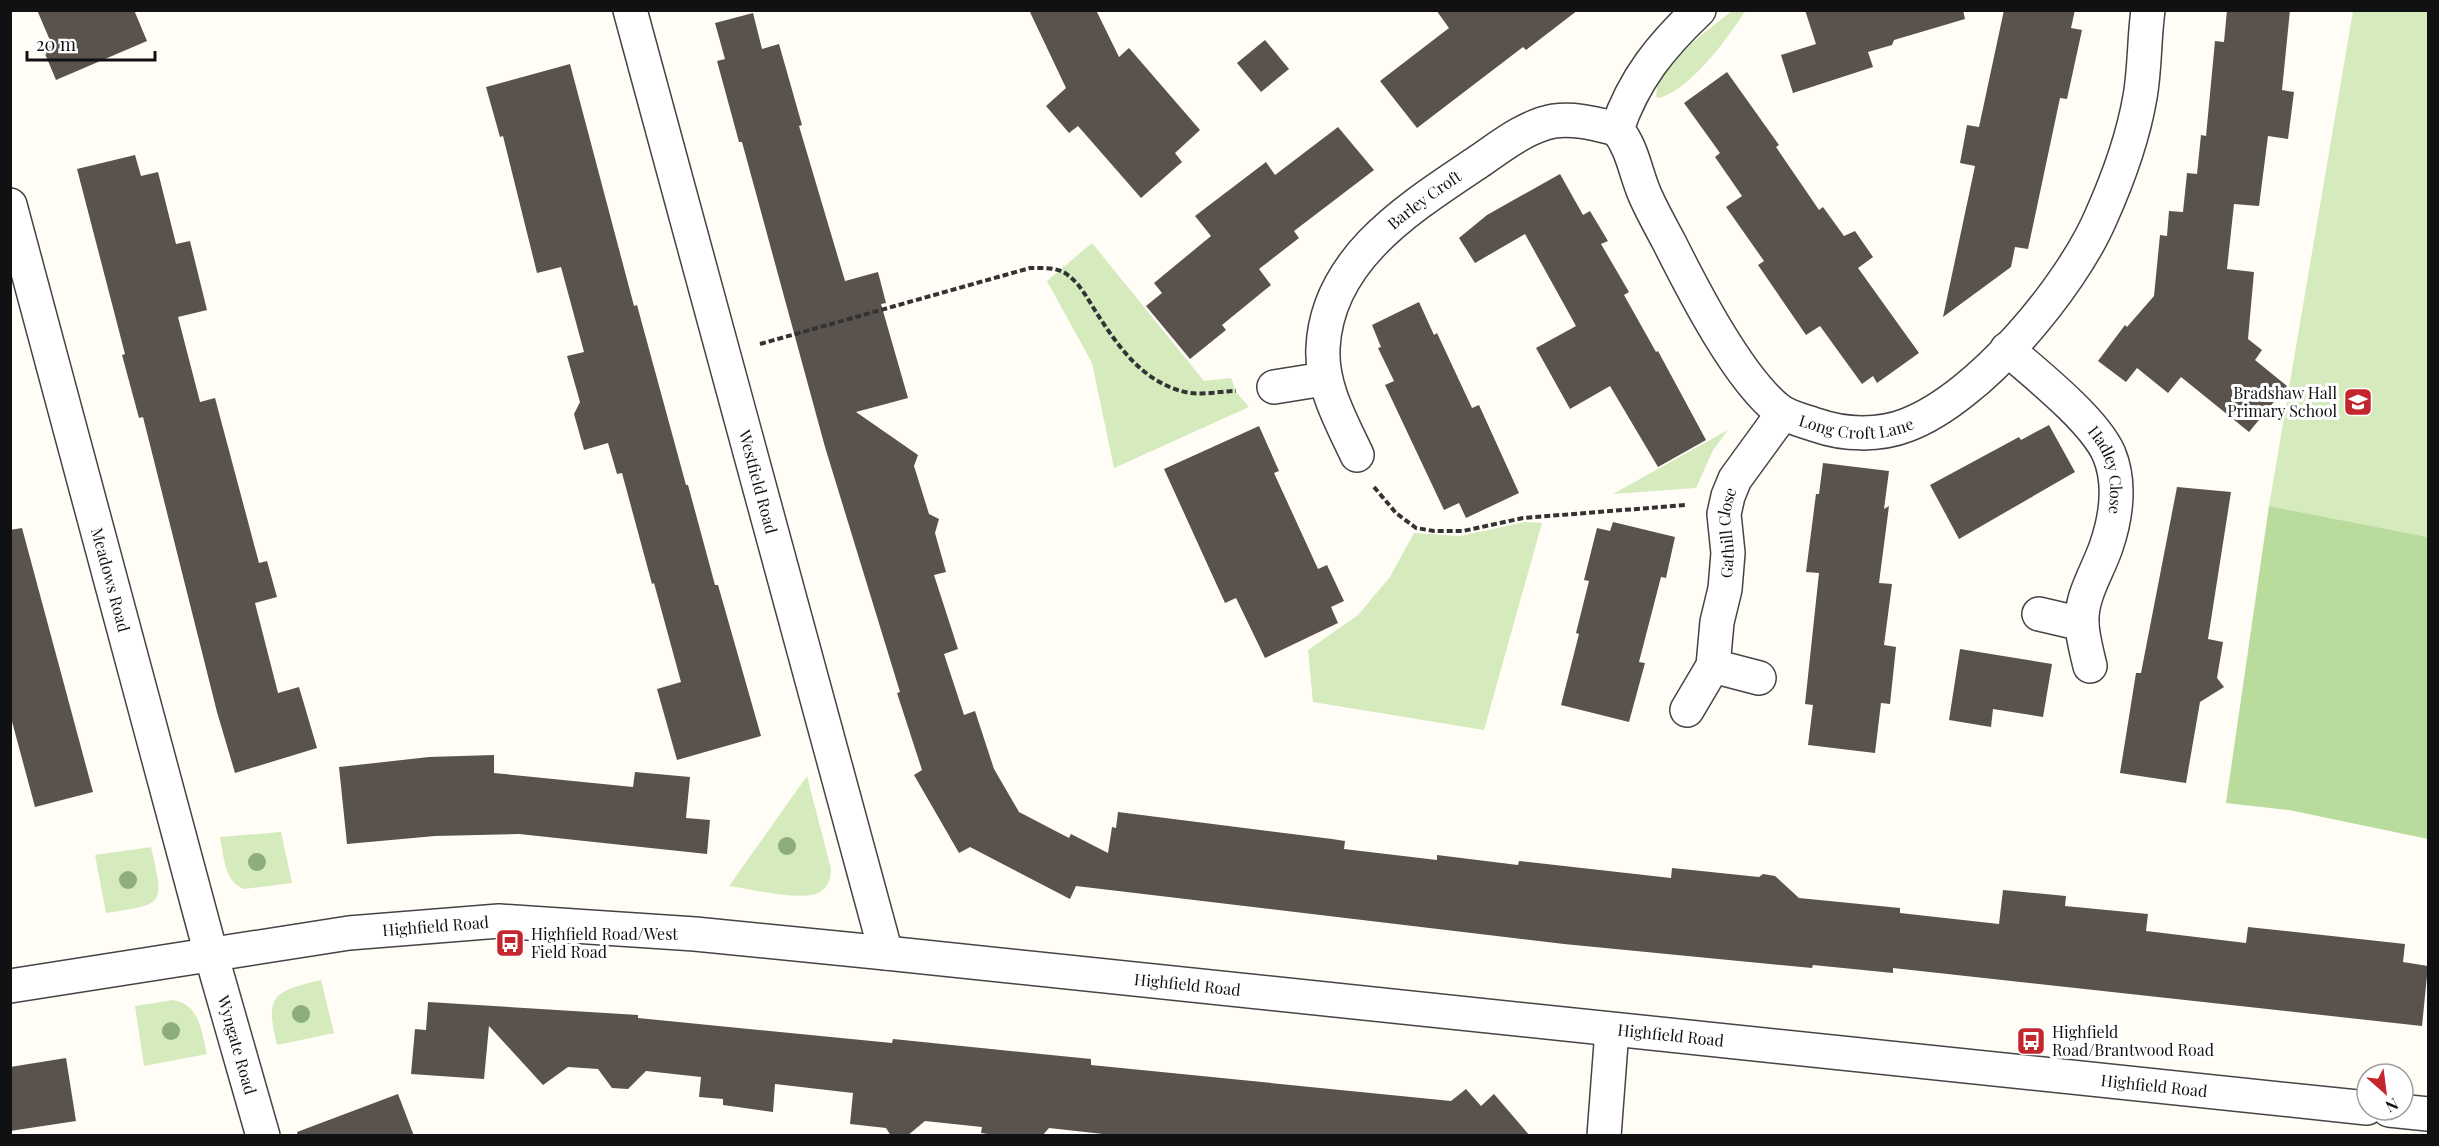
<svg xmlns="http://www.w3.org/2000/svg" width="2439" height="1146" viewBox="0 0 2439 1146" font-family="'Playfair Display',serif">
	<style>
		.green { fill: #d5ebbd }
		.forest { fill: #b9dc9c }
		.building { fill: #5a524d }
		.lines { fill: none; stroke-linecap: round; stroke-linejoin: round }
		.minor-casing { stroke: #444; stroke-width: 36 }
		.tertiary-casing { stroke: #444; stroke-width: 36 }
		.path { stroke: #333; stroke-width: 4; stroke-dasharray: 6 3; stroke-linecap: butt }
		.minor { stroke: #fff; stroke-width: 33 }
		.tertiary { stroke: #fff; stroke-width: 33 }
		.tree { fill: #8dad7f }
		.labels { text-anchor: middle; stroke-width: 6; stroke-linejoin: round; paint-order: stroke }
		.street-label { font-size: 16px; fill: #111; stroke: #fff }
		.poi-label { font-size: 16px; fill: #111; stroke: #fff; text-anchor: start }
	</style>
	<rect width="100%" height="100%" fill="#fffdf5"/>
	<g class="green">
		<path d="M1732 11H1745C1730 36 1687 94 1657 98 1650 71 1712 27 1732 11Z"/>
		<path d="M2353 11H2428V537L2269 506Z"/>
		<path d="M1092 243 1204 381 1231 378 1237 393 1249 407 1114 468 1092 363 1047 281Z"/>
		<path d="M1728 430 1713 450 1696 488 1613 494Z"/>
		<path d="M1525 522 1542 523 1484 730 1313 702 1308 650 1358 615 1390 577 1414 533 1460 536Z"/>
		<path d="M807 776 831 869C831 879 828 888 818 893 801 901 750 889 729 886Z"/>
		<path d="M281 832 292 883 244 889C224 882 224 856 220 837Z"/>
		<path d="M151 847C164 905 166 904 106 913L95 855Z"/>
		<path d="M321 980 334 1033 277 1045C265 995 272 992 321 980Z"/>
		<path d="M173 1000C200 1005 201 1030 207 1054L144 1066 135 1006Z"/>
	</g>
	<path class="forest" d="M2269 506 2428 537V839L2289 810 2226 803Z"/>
	<g class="building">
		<path d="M37 10H134L147 41 56 80 43 49 52 45Z"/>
		<path d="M1029 10H1096L1119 57 1129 48 1200 130 1175 153 1182 162 1141 198 1078 126 1069 133 1046 106 1066 88Z"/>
		<path d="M1436 10H1578L1526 50 1523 47 1417 128 1380 81 1449 28Z"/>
		<path d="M1805 10H1963L1965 19 1894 40 1892 45 1868 52 1873 67 1793 93 1781 55 1816 44Z"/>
		<path d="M2004 10H2075L2071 28 2082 30 2067 99 2060 98 2028 249 2015 247 2011 267 1943 317 1975 166 1960 163 1967 125 1979 127Z"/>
		<path d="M2227 10H2290L2282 90 2294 92 2288 139 2268 136 2259 206 2234 204 2227 269 2254 272 2248 339 2262 350 2255 360 2287 386 2249 432 2181 377 2168 393 2137 368 2126 382 2098 361 2125 325 2127 327 2154 296 2160 235 2167 236 2169 211 2183 212 2187 173 2197 174 2201 135 2206 136 2215 41 2224 42Z"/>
		<path d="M753 13 762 49 779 44 802 125 799 126 845 281 878 272 886 303 881 304 908 398 856 412 918 455 914 466 929 514 939 519 935 533 946 572 934 575 958 649 944 654 964 715 975 711 994 769 1019 812 1069 838 1071 834 1108 853 1112 827 1116 828 1118 812 1332 839 1345 841 1344 849 1437 860V855L1518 865 1519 861 1671 878 1672 868 1759 877 1763 874 1775 876 1799 898 1900 908V913L1999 924 2003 890 2066 896 2065 906 2148 914 2146 931 2246 943 2248 927 2405 944 2403 962 2428 966 2422 1026 1893 968V973L1813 965 1812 968 1564 944 1076 886 1070 899 970 847 959 853 914 775 922 770 897 693 900 692 825 447 742 142H739L717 61 725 59 715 23Z"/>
		<path d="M1265 40 1289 69 1261 92 1237 63Z"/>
		<path d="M570 64 634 306 637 305 686 485H688L715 585H718L761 736 677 760 657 689 681 682 654 583 652 584 622 473 617 474 608 443 584 450 574 414 580 402 567 356 584 352 561 267 537 273 503 136 500 137 486 87Z"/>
		<path d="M1727 72 1779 145 1776 147 1819 210 1823 207 1844 236 1855 231 1873 257 1858 268 1919 353 1877 383 1873 376 1862 384 1820 326 1806 335 1758 265 1764 261 1726 207 1742 196 1715 157 1720 153 1684 103Z"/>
		<path d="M1338 127 1374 170 1294 231 1299 238 1259 269 1271 285 1222 325 1226 330 1190 359 1146 306 1162 293 1154 283 1211 236 1195 216 1266 162 1275 175Z"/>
		<path d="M135 155 141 176 158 172 176 244 190 241 207 310 178 317 200 402 215 398 259 563 267 561 277 597 255 603 278 693 299 687 317 748 235 773 217 712 143 417 139 418 122 355 125 354 77 169Z"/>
		<path d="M1560 174 1583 215 1590 211 1608 241 1601 244 1629 292 1624 295 1656 352 1658 351 1706 440 1658 467 1610 386 1570 409 1536 348 1576 326 1525 234 1475 263 1459 238 1487 215Z"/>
		<path d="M1419 302 1434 335 1437 333 1472 408 1479 405 1519 493 1466 518 1459 503 1444 510 1385 385 1394 381 1378 348 1381 347 1372 325Z"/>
		<path d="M2049 425 2075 472 1959 539 1930 485 2019 437 2021 440Z"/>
		<path d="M1259 426 1279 471 1274 473 1318 569 1327 565 1344 601 1331 607 1338 623 1265 658 1236 598 1225 603 1164 469Z"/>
		<path d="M1823 463 1889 471 1884 509 1889 506 1879 583 1892 584 1884 645 1896 647 1890 704 1881 703 1875 753 1808 745 1813 705 1805 704 1819 573 1806 572 1816 494H1819Z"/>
		<path d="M2177 487 2231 492 2208 639 2223 642 2217 678 2224 687 2200 702 2186 783 2120 773 2136 673H2141Z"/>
		<path d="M1613 522 1675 537 1666 578 1661 577 1639 662 1645 663 1629 722 1561 705 1579 634 1576 633 1589 581 1584 580 1597 528 1610 531Z"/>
		<path d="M22 528 93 792 35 807 10 714V530Z"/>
		<path d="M1960 649 2052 664 2043 717 1993 709 1991 727 1949 720Z"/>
		<path d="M494 755V773L633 787 635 772 690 777 686 818 710 820 707 854 519 834 435 836 347 844 339 767 429 757Z"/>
		<path d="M428 1002 638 1015V1018L892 1043 893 1039 1091 1059V1065L1451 1101 1466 1089 1481 1106 1494 1094 1530 1136H1121L1049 1128 1042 1136H1002L981 1133 982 1127 925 1121 907 1136H891L886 1128 850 1124 853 1093 775 1084 773 1112 723 1105V1099L699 1097 701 1077 646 1071 628 1089 612 1088 598 1069 568 1067 543 1085 489 1026 484 1079 411 1074 415 1029 426 1030Z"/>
		<path d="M66 1058 76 1121 10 1131V1067Z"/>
		<path d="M398 1094 414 1136H298L297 1132Z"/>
	</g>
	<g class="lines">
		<g class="minor-casing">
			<g id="minor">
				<path id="s1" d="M630 10 886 953"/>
				<path id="s2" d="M1699 10C1661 46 1634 79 1617 129 1633 149 1635 172 1645 195 1652 211 1661 227 1669 242 1693 290 1739 380 1780 411 1790 418 1805 421 1816 425 1844 435 1879 436 1907 425 1979 398 2071 287 2101 217 2118 179 2133 138 2140 97 2145 69 2144 39 2148 10"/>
				<path id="s3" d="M10 205 211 954 263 1136"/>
				<path id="s4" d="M2007 349C2036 374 2094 420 2109 454 2121 483 2116 518 2106 547 2097 573 2080 597 2082 625 2083 639 2087 653 2090 666"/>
				<path d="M1274 387 1324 379"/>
				<path id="s5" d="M1357 455C1341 421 1321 386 1323 348 1327 258 1411 207 1478 162 1500 147 1526 126 1554 121 1575 118 1596 124 1617 129"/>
				<path d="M2039 614 2082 624"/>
				<path d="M1713 666 1759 678"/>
				<path id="s6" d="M1687 710 1713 666 1717 622 1725 589 1728 553 1724 514 1728 496 1735 479 1783 413"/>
				<path d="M1604 1136 1612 1030"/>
			</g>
		</g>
		<g class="tertiary-casing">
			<g id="tertiary">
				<path id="s7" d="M10 986 349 933 499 921 695 934 886 953 2367 1108"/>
				<path d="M2389 1110 2428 1114"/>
			</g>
		</g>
		<g class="path">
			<path d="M760 344 1030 268C1041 268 1055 267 1065 273 1080 283 1087 298 1096 312 1119 348 1145 385 1190 393 1205 395 1222 391 1236 391"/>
			<path d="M1374 487 1396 513 1416 528 1434 531H1463L1523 518 1686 505"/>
		</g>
		<use href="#minor" class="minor"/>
		<use href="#tertiary" class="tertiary"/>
	</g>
	<g class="tree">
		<circle cx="787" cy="846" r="9"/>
		<circle cx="257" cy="862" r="9"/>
		<circle cx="128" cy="880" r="9"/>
		<circle cx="301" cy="1014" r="9"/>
		<circle cx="171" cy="1031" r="9"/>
	</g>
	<defs>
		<g id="school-square" transform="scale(1.5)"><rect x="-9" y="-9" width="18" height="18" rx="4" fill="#c4262e" stroke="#fff"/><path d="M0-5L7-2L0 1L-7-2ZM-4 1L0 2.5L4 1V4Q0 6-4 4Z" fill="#fff"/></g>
		<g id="bus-square" transform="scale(1.5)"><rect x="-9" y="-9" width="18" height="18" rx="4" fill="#c4262e" stroke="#fff"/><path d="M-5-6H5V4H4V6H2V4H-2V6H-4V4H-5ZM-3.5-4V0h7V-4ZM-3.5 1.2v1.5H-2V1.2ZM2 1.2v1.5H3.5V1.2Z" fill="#fff"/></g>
	</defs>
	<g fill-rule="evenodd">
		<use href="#school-square" x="2358" y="402"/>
		<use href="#bus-square" x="510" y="943"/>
		<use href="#bus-square" x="2031" y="1041"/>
	</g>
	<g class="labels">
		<g class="street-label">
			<text dy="6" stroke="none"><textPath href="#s5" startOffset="300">Barley Croft</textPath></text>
			<text dy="6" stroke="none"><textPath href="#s2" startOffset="554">Long Croft Lane</textPath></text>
			<text dy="6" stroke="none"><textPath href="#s4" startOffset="162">Hadley Close</textPath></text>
			<text dy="6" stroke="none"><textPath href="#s1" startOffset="489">Westfield Road</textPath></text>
			<text dy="6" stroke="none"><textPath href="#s6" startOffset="186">Gathill Close</textPath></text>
			<text dy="6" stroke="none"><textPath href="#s3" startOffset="388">Meadows Road</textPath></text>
			<text dy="6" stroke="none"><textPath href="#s7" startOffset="430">Highfield Road</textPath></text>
			<text dy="6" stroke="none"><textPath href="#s7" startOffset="1185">Highfield Road</textPath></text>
			<text dy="6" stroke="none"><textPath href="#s7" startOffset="1671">Highfield Road</textPath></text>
			<text dy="6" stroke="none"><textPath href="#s3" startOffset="870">Wyngate Road</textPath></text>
			<text dy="6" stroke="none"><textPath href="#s7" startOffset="2157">Highfield Road</textPath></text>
		</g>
		<g class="poi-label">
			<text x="2337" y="399" text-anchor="end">Bradshaw Hall<tspan x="2337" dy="18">Primary School</tspan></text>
			<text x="531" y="940">Highfield Road/West<tspan x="531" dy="18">Field Road</tspan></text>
			<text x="2052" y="1038">Highfield<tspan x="2052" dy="18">Road/Brantwood Road</tspan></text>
		</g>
	</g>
	<rect width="2439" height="1146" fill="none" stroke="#111111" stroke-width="24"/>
	<g transform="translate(2385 1092) rotate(152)"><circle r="28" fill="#ffffff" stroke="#a0a0a0" stroke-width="1.5"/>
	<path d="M0-4.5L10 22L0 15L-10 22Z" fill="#c4262e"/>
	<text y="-9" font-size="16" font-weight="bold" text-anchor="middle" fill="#111111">N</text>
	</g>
	<path d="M27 51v9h128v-9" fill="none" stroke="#111111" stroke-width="3"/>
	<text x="36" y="51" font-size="18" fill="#111111" stroke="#ffffff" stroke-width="4.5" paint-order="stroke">20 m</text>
</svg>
